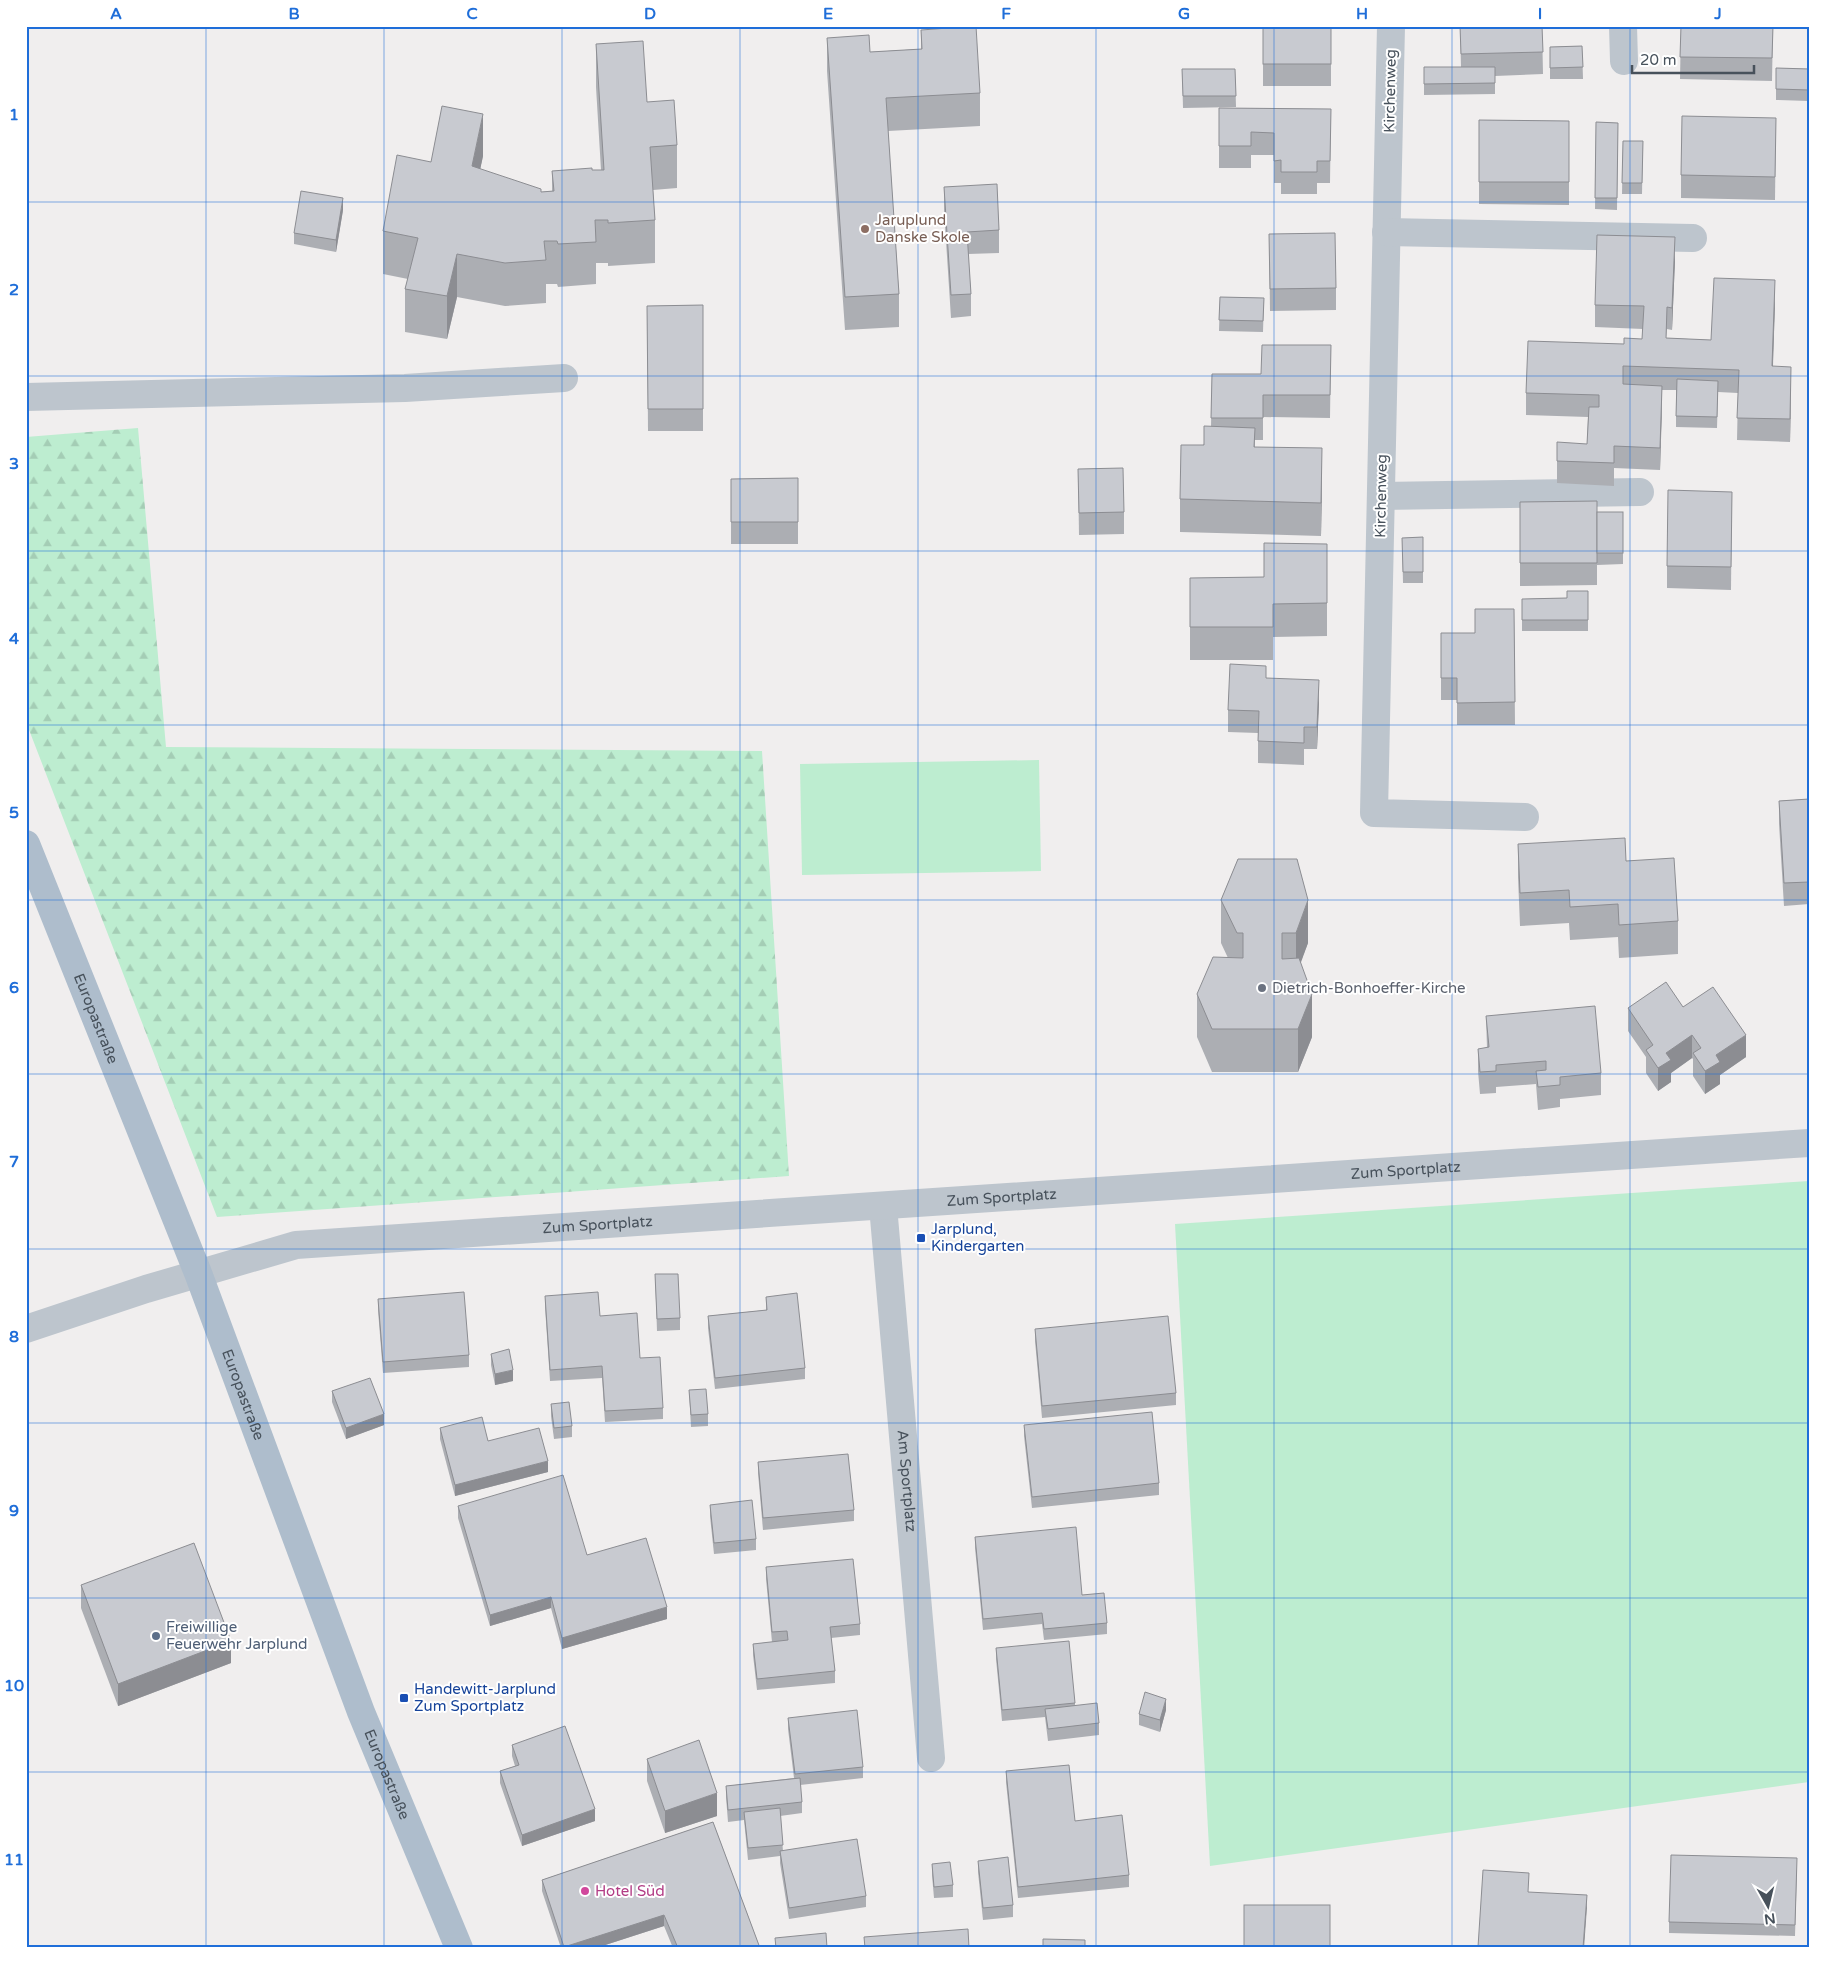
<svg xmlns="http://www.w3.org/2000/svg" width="1835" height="1974" viewBox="0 0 1835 1974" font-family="'Varela Round',sans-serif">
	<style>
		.forest { fill: url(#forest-firs) }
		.pitch { fill: #bdedd0 }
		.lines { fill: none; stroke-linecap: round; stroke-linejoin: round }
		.minor { stroke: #bdc5cd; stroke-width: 28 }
		.major { stroke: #aebdcc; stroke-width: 28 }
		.wall { fill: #acaeb3 }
		.shaded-wall { fill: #8c8d92 }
		.building { fill: #c8cad0; stroke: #8c8d92 }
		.grid { fill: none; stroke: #1f6ed9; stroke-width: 1; stroke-opacity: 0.55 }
		.education-dot { fill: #8d6e63; stroke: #fff; stroke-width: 2 }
		.worship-dot { fill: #6b7280; stroke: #fff; stroke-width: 2 }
		.transit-dot { fill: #1a4fb4; stroke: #fff; stroke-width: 2 }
		.service-dot { fill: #5c6f8a; stroke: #fff; stroke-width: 2 }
		.hotel-dot { fill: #d1479c; stroke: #fff; stroke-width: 2 }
		.labels { text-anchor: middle; stroke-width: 4; stroke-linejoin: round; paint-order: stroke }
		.street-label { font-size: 15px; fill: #47515b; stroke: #fff }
		.education-label { font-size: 15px; fill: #785e54; stroke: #fff; text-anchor: start }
		.worship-label { font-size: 15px; fill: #5b616d; stroke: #fff; text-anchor: start }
		.transit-label { font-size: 15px; fill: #164399; stroke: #fff; text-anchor: start }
		.service-label { font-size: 15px; fill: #4e5e75; stroke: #fff; text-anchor: start }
		.hotel-label { font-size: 15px; fill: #b23c85; stroke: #fff; text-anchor: start }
		.neatline { fill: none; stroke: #1f6ed9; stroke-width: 2 }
		.grid-label { font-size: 16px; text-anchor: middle; font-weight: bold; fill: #1f6ed9 }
	</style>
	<defs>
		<pattern id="forest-firs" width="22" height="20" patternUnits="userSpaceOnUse" patternTransform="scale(1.25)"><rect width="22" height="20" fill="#bdedd0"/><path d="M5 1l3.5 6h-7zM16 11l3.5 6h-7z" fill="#a4cdb5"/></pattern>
	</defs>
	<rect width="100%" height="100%" fill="#f0eeee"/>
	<path class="forest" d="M138 428 166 747 762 751 789 1176 217 1217 26 722V437Z"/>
	<g class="pitch">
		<path d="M1039 760 1041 871 802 875 800 764Z"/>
		<path d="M1809 1181V1782L1210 1866 1175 1224Z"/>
	</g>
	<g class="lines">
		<g class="minor">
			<path d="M1391 26 1374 813 1525 817"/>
			<path d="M1623 26 1624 61"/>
			<path d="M1386 232 1693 238"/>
			<path d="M26 397 405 388 564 378"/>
			<path d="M1381 496 1640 492"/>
			<path id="s1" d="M883 1206 931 1758"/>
			<path id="s2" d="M26 1329 146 1289 296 1245 1809 1143"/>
		</g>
		<path class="major" id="s3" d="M26 844 198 1273 361 1712 459 1948"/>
	</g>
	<g class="wall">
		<rect x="1263" y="26" width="68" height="60"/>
		<path d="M1460 26H1542L1543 74 1495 76V94L1424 95V67H1461Z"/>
		<path d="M1681 26H1773L1772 81 1680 79Z"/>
		<path d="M921 30 980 93V126L888 131 899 294V327L845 330 827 71V38L870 52 921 49Z"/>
		<path d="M596 44 647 102 677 145V188L653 190 655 220V263L608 266V263H596V284L558 287 557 284H546V303L505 306 457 297 447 339 405 332V289L408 279 383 274V231L431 162 483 156 480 169 541 192 552 191V171L601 170 596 87Z"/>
		<path d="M1582 46 1583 79H1550V47Z"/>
		<path d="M1776 68 1809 69V101L1776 100Z"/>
		<path d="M1182 69H1235L1236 107 1183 108Z"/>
		<path d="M1219 108 1331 109 1330 183H1317V194H1281V183H1274V155H1251V168H1219Z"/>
		<path d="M1776 118 1775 200 1681 198V175Z"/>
		<path d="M1479 120 1569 121V205L1479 204Z"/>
		<path d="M1596 122 1618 123 1617 210 1595 209Z"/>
		<path d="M1623 141H1643L1642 194H1622Z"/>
		<path d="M944 187 999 230V253L968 254 971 294V316L951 318 944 210Z"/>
		<path d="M343 210 336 252 294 244V233Z"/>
		<path d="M1269 234 1336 288V310L1270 311Z"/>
		<path d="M1675 260 1672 330 1667 329 1666 338 1711 340 1775 302 1773 366 1791 389 1790 442 1737 440 1738 393 1718 392 1717 428 1676 427V390H1662L1660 470 1614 468V486L1557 483V461L1587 444 1588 417 1526 415V393L1624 344 1642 339 1643 329 1595 327V305Z"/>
		<path d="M1220 297 1264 298 1263 332 1219 331Z"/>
		<path d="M703 305V431H648L647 306Z"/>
		<path d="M1331 345 1330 418 1263 417V440H1255V447L1322 481 1321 536 1180 532V499L1211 427 1212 374H1261Z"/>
		<path d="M1078 469 1124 512V534L1079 535Z"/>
		<path d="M798 478V544H731V479Z"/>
		<path d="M1732 492 1731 590 1667 588V566Z"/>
		<path d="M1597 501V585L1520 586V502Z"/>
		<path d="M1597 512H1623V564L1597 565Z"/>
		<path d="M1423 537V583H1403L1402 538Z"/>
		<path d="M1327 544V636L1273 637V660H1190V578L1264 577Z"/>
		<path d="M1588 591V631H1522V599L1567 598Z"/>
		<path d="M1514 609 1515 725H1457V700H1441V633H1475Z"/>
		<path d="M1266 678 1319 702 1317 749H1304V765L1258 763V733L1228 732V710Z"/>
		<path d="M1809 799V904L1784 906 1779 824V801Z"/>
		<path d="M1518 844 1626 861 1678 921V954L1619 958 1618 937 1570 940 1569 923 1520 926 1518 877Z"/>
		<path d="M1238 859 1308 943 1300 963 1312 1037 1298 1072H1212L1197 1037V994L1228 958 1221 943V900Z"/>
		<path d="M1683 1007 1746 1057 1720 1075V1084L1705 1094 1693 1076V1059L1692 1058 1671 1073V1082L1658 1091 1646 1073V1057L1628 1031V1008Z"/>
		<path d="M1486 1016 1601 1073V1095L1560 1099V1107L1538 1110 1536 1084 1496 1087V1093L1480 1094 1478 1071V1049L1487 1048Z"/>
		<path d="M655 1274 680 1318V1330L657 1331Z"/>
		<path d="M545 1296 600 1316 640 1358 663 1408V1419L605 1422 602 1378 550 1381 545 1307Z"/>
		<path d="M766 1297 805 1368V1379L715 1389 708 1328V1316L766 1310Z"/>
		<path d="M378 1299 469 1355V1367L383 1373 378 1310Z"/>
		<path d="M1035 1329 1176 1393V1405L1042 1418 1035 1341Z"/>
		<path d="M491 1354 513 1381 495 1385 491 1365Z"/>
		<path d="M689 1390 708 1414V1426L691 1427Z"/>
		<path d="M332 1391 384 1425 346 1439 332 1402Z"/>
		<path d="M551 1404 572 1426V1437L554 1439 551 1416Z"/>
		<path d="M1024 1425 1159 1483V1495L1032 1508 1024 1436Z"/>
		<path d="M440 1428 488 1441 548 1472 455 1496 440 1439Z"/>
		<path d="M758 1462 854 1510V1521L763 1530 758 1473Z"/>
		<path d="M710 1505 756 1539V1550L714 1554 710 1516Z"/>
		<path d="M458 1506 587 1555 667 1619 562 1649 551 1608 490 1626 458 1518Z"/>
		<path d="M975 1537 1082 1595 1107 1623V1634L1044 1640 1042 1624 983 1630 975 1548Z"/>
		<path d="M766 1567 860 1624V1635L831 1638 835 1671V1683L757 1690 753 1655V1644L772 1642 766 1579Z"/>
		<path d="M81 1585 231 1663 118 1706 81 1608Z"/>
		<path d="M996 1648 1075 1703V1706L1099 1723V1735L1048 1741 1045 1717 1002 1721 996 1659Z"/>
		<path d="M1166 1710 1160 1732 1139 1725V1714Z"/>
		<path d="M788 1718 863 1767V1778L800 1785 802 1802V1813L780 1816 783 1851 866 1896V1907L789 1919 780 1863V1856L748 1860 744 1820 728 1822 726 1797V1786L794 1778 788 1729Z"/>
		<path d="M512 1745 595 1821 522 1846 500 1783V1771L515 1766 512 1756Z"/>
		<path d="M647 1759 717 1816 665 1833 647 1781Z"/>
		<path d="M1006 1771 1129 1875V1887L1018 1898 1006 1782Z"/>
		<path d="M713 1822 760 1948H673L664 1926 596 1948H561L542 1891V1880Z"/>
		<path d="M978 1861 1013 1905V1917L983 1920 978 1872Z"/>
		<path d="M932 1864 953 1885V1897L934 1898 932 1875Z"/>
		<path d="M1797 1870 1795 1936 1669 1933V1922Z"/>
	</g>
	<g class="shaded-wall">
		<path d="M483 114V156L472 209V166Z"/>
		<path d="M343 198V210L336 252V240Z"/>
		<path d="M1675 237V260L1672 330V308Z"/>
		<path d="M457 254V297L447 339V296Z"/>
		<path d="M1775 280V302L1772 389V366Z"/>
		<path d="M1791 367V389L1790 442V419Z"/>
		<path d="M1662 386V408L1660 470V448Z"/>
		<path d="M1322 448V481L1321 536V503Z"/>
		<path d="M1319 680V702L1317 749V727Z"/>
		<path d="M1308 900V943L1296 976V933Z"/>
		<path d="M1312 994V1037L1298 1072V1029Z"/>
		<path d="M1692 1035V1058L1671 1073V1082L1658 1091V1068L1666 1053Z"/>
		<path d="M1746 1035V1057L1720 1075V1084L1705 1094V1071L1716 1055Z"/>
		<path d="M513 1370V1381L495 1385V1374Z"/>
		<path d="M384 1414V1425L346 1439V1428Z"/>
		<path d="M548 1461V1472L455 1496V1485Z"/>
		<path d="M551 1597V1608L490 1626V1615Z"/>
		<path d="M667 1607V1619L562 1649V1638Z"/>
		<path d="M231 1641V1663L118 1706V1684Z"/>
		<path d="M1166 1699V1710L1160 1732V1720Z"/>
		<path d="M717 1793V1816L665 1833V1811Z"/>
		<path d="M595 1809V1821L522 1846V1835Z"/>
		<path d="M1587 1895V1907L1584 1948H1583Z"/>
		<path d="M664 1915V1926L596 1948H564V1947Z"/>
	</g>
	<g class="building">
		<path d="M976 26 980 93 886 98 899 294 845 297 827 38 869 35 870 52 922 49 921 30Z"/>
		<rect x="1263" y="26" width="68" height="38"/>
		<path d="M1460 26H1542L1543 52 1461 54Z"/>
		<path d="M1681 26H1773L1772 58 1680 57Z"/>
		<path d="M643 41 647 102 674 100 677 145 650 147 655 220 608 223V220H595L596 242 558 244 557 241H544L546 260 505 263 457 254 447 296 405 289 418 238 383 231 397 155 431 162 442 106 483 114 472 166 541 189V192L554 191 552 171 592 168V170H604L596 44Z"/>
		<path d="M1582 46 1583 67 1550 68V47Z"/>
		<path d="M1424 67H1495V83L1424 84Z"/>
		<path d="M1776 68 1809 69V90L1776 89Z"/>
		<path d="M1182 69H1235L1236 96H1183Z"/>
		<path d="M1219 108 1331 109 1330 161H1317V172H1281V160L1274 161V133L1251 132V146H1219Z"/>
		<path d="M1682 116 1776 118 1775 177 1681 175Z"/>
		<path d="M1479 120 1569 121V182H1479Z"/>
		<path d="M1596 122 1618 123 1617 198H1595Z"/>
		<path d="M1623 141H1643L1642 183H1622Z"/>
		<path d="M997 184 999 230 967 232 971 294 951 295 944 187Z"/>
		<path d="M301 191 343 198 336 240 294 233Z"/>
		<path d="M1335 233 1336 288 1270 289 1269 234Z"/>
		<path d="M1597 235 1675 237 1672 308 1667 307 1666 338 1711 340 1714 278 1775 280 1772 366 1791 367 1790 419 1737 418 1739 370 1623 366V384L1662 386 1660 448 1614 446V463L1557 461V442L1587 444 1589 407H1599V395L1526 393 1528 341 1624 344V338L1642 339 1644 306 1595 305Z"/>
		<path d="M1220 297 1264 298 1263 321 1219 320Z"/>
		<path d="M703 305V409H648L647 306Z"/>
		<path d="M1262 345H1331L1330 395H1263V418H1211L1212 374H1261Z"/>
		<path d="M1677 379 1718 381 1717 417 1676 416Z"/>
		<path d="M1204 426 1255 428 1254 447 1322 448 1321 503 1180 499 1181 445H1204Z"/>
		<path d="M1123 468 1124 512 1079 513 1078 469Z"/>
		<path d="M798 478V522H731V479Z"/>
		<path d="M1668 490 1732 492 1731 567 1667 566Z"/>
		<path d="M1597 501V563H1520V502Z"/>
		<rect x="1597" y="512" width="26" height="41"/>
		<path d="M1423 537V572H1403L1402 538Z"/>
		<path d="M1264 543 1327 544V603L1273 604V627H1190V578L1264 577Z"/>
		<path d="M1567 591H1588V620H1522V599L1567 598Z"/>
		<path d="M1475 609H1514L1515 702 1457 703V678H1441V633H1475Z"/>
		<path d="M1230 664 1266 666V678L1319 680 1317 727H1304V743L1258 741 1259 711 1228 710Z"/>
		<path d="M1809 799V882L1784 883 1779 801Z"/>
		<path d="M1625 838 1626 861 1674 858 1678 921 1619 925 1618 904 1570 907 1569 890 1520 893 1518 844Z"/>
		<path d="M1238 859H1297L1308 900 1296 933H1282V959L1299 958 1312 994 1298 1029H1212L1197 994 1213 957 1243 958V933H1237L1221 900Z"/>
		<path d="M1666 982 1683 1007 1713 987 1746 1035 1716 1055 1720 1062 1705 1071 1693 1053 1701 1048 1692 1035 1666 1053 1671 1060 1658 1068 1646 1050 1653 1045 1628 1008Z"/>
		<path d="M1595 1006 1601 1073 1560 1077V1085L1538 1087 1536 1071 1546 1070V1061L1496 1065V1071L1480 1072 1478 1049 1489 1047 1486 1016Z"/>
		<path d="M655 1274H678L680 1318 657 1319Z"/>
		<path d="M464 1292 469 1355 383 1362 378 1299Z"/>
		<path d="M598 1292 600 1316 637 1313 640 1358 660 1357 663 1408 605 1411 602 1366 550 1370 545 1296Z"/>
		<path d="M797 1293 805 1368 715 1378 708 1316 767 1310 766 1297Z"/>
		<path d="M1168 1316 1176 1393 1042 1406 1035 1329Z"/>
		<path d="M509 1349 513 1370 495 1374 491 1354Z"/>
		<path d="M370 1378 384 1414 346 1428 332 1391Z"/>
		<path d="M706 1389 708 1414 691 1415 689 1390Z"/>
		<path d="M569 1402 572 1426 554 1428 551 1404Z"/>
		<path d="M1152 1412 1159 1483 1032 1497 1024 1425Z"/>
		<path d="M482 1417 488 1441 539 1428 548 1461 455 1485 440 1428Z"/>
		<path d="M848 1454 854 1510 763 1518 758 1462Z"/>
		<path d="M563 1475 587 1555 646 1538 667 1607 562 1638 551 1597 490 1615 458 1506Z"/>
		<path d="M752 1500 756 1539 714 1543 710 1505Z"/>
		<path d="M1076 1527 1082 1595 1104 1593 1107 1623 1044 1629 1042 1613 983 1619 975 1537Z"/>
		<path d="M194 1543 231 1641 118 1684 81 1585Z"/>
		<path d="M853 1559 860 1624 830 1627 835 1671 757 1679 753 1644 788 1640 787 1631 772 1632 766 1567Z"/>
		<path d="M1069 1641 1075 1703 1002 1710 996 1648Z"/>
		<path d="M1145 1692 1166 1699 1160 1720 1139 1714Z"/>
		<path d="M1097 1703 1099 1723 1048 1729 1045 1709Z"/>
		<path d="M857 1710 863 1767 795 1774 788 1718Z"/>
		<path d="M565 1726 595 1809 522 1835 500 1771 519 1765 512 1745Z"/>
		<path d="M699 1740 717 1793 665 1811 647 1759Z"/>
		<path d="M1069 1765 1075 1821 1122 1815 1129 1875 1018 1887 1006 1771Z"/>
		<path d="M800 1778 802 1802 728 1810 726 1786Z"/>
		<path d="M780 1808 783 1845 748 1848 744 1812Z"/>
		<path d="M713 1822 760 1948H678L664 1915 564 1947 542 1880Z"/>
		<path d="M857 1839 866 1896 789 1908 780 1851Z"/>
		<path d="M1671 1855 1797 1858 1795 1925 1669 1922Z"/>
		<path d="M1008 1857 1013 1905 983 1908 978 1861Z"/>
		<path d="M950 1862 953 1885 934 1887 932 1864Z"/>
		<path d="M1483 1870 1529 1873 1528 1892 1587 1895 1583 1948 1478 1947Z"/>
		<rect x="1244" y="1905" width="86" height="43"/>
		<path d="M968 1929 969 1948H865L864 1937Z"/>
		<path d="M826 1933 827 1948H776L775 1938Z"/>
		<path d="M1043 1939 1085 1940V1948H1043Z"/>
	</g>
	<path class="grid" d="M206 26V1948M384 26V1948M562 26V1948M740 26V1948M918 26V1948M1096 26V1948M1274 26V1948M1452 26V1948M1630 26V1948M26 202H1809M26 376H1809M26 551H1809M26 725H1809M26 900H1809M26 1074H1809M26 1249H1809M26 1423H1809M26 1598H1809M26 1772H1809"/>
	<circle class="education-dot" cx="865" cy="229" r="5"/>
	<circle class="worship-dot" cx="1262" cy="988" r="5"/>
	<g class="transit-dot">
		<rect x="916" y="1233" width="10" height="10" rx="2.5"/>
		<rect x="399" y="1693" width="10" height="10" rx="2.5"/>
	</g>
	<circle class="service-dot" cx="156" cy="1636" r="5"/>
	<circle class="hotel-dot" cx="585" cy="1891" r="5"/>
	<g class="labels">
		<g class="street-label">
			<text transform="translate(1390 91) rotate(-89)" y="5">Kirchenweg</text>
			<text transform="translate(1381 496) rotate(-89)" y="5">Kirchenweg</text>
			<text dy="5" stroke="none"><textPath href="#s3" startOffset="188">Europastraße</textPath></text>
			<text dy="5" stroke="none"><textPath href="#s2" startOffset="1395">Zum Sportplatz</textPath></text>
			<text dy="5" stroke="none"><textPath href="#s2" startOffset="990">Zum Sportplatz</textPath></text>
			<text dy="5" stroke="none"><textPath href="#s2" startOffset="585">Zum Sportplatz</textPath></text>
			<text dy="5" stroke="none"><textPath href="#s3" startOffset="592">Europastraße</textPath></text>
			<text dy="5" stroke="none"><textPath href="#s1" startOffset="276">Am Sportplatz</textPath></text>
			<text dy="5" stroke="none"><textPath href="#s3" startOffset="998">Europastraße</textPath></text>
		</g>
		<g class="education-label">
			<text x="875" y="225">Jaruplund<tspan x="875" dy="17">Danske Skole</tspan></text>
		</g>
		<g class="worship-label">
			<text x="1272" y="993">Dietrich-Bonhoeffer-Kirche</text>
		</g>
		<g class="transit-label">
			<text x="931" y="1234">Jarplund,<tspan x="931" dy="17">Kindergarten</tspan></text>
			<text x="414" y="1694">Handewitt-Jarplund<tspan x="414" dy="17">Zum Sportplatz</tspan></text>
		</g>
		<g class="service-label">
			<text x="166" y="1632">Freiwillige<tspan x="166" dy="17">Feuerwehr Jarplund</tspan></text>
		</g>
		<g class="hotel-label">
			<text x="595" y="1896">Hotel Süd</text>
		</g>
	</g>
	<rect width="1835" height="1974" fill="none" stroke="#ffffff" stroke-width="55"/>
	<g transform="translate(1768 1906) rotate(172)" stroke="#ffffff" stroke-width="4" paint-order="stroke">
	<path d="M0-4L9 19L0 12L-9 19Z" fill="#47515b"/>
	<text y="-8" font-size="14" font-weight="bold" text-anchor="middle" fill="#47515b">N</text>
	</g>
	<path d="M1632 65v8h122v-8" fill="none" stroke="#47515b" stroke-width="2.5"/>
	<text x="1640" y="65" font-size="15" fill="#47515b" stroke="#ffffff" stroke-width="4" paint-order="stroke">20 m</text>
	<rect x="28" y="28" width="1780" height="1918" class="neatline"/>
	<g class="grid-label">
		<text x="116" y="19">A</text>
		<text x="294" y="19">B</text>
		<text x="472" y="19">C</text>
		<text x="650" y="19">D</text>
		<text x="828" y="19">E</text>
		<text x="1006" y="19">F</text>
		<text x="1184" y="19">G</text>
		<text x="1362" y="19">H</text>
		<text x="1540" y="19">I</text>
		<text x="1718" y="19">J</text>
		<text x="14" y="120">1</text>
		<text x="14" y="295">2</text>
		<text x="14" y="469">3</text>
		<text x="14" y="644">4</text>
		<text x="14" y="818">5</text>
		<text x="14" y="993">6</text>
		<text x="14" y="1167">7</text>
		<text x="14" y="1342">8</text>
		<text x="14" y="1516">9</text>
		<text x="14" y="1691">10</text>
		<text x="14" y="1865">11</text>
	</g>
</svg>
